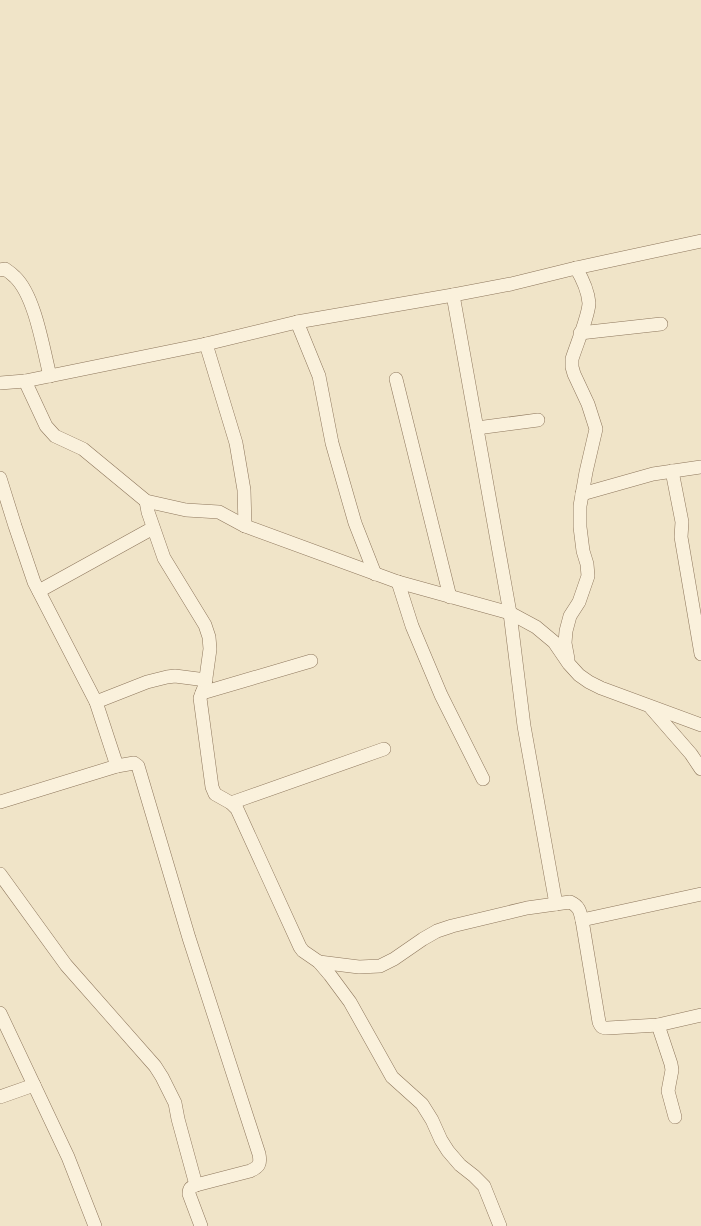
<svg xmlns="http://www.w3.org/2000/svg" width="701" height="1226" viewBox="0 0 701 1226" font-family="Georgia,serif">
	<style>
		.lines { fill: none; stroke-linecap: round; stroke-linejoin: round }
		.minor-casing { stroke: #8d765c; stroke-width: 14 }
		.minor { stroke: #faf1dc; stroke-width: 13 }
	</style>
	<rect width="100%" height="100%" fill="#f0e4c8"/>
	<g class="lines">
		<g class="minor-casing">
			<g id="minor">
				<path d="M0 270 5 269C8 271 12 274 15 277 35 296 43 348 50 376"/>
				<path d="M453 295 510 613 524 726 556 904"/>
				<path d="M297 322 319 376 332 443 355 523 375 574"/>
				<path d="M580 333 661 324"/>
				<path d="M206 344 236 443 244 490 245 526"/>
				<path d="M396 379 450 597"/>
				<path d="M25 381 46 426 55 436 83 449 146 501 186 510 219 512 245 526 398 582 510 613 536 627 554 642 569 664 579 675 589 682 601 688 701 725"/>
				<path d="M0 383 25 381 206 344 297 322 453 295 511 284 576 268 701 241"/>
				<path d="M477 428 538 420"/>
				<path d="M672 471 682 522 681 537 701 654"/>
				<path d="M0 478 15 526 34 582 96 702 117 766"/>
				<path d="M582 494 653 474 701 467"/>
				<path d="M146 501 148 512 164 558 205 625 209 637 210 649 205 685 200 698 212 787 215 794 231 803 237 809 300 947 303 951 319 962 330 975 350 1002 392 1077 422 1104 432 1120 441 1140 448 1151 460 1165 474 1176 484 1186 500 1226"/>
				<path d="M398 582 412 626 441 695 483 779"/>
				<path d="M39 591 153 528"/>
				<path d="M568 659 565 643 566 631 570 616 579 602 588 576 587 564 583 551 580 527V506L586 472 596 429 588 404 574 374 572 367V359C576 346 589 315 589 303 588 291 582 278 576 268"/>
				<path d="M202 693 311 661"/>
				<path d="M96 702 147 682 167 677 175 676 206 680"/>
				<path d="M651 708 691 754 701 769"/>
				<path d="M0 802 117 766 134 763 138 766 189 938 259 1154C261 1164 259 1167 250 1171L196 1185C191 1187 189 1188 189 1194L201 1226"/>
				<path d="M231 803 384 749"/>
				<path d="M0 874 66 965 155 1066 162 1077 175 1103 178 1119 196 1185"/>
				<path d="M582 920 701 894"/>
				<path d="M319 962 359 967 380 966 394 959 423 939 437 931 452 926 527 908 570 902C579 906 580 911 582 920L599 1022C601 1027 602 1028 608 1028L658 1025 701 1015"/>
				<path d="M0 1013 68 1157 95 1226"/>
				<path d="M658 1025 671 1064 672 1070 668 1091 675 1117"/>
				<path d="M0 1097 34 1085"/>
			</g>
		</g>
		<use href="#minor" class="minor"/>
	</g>
</svg>
